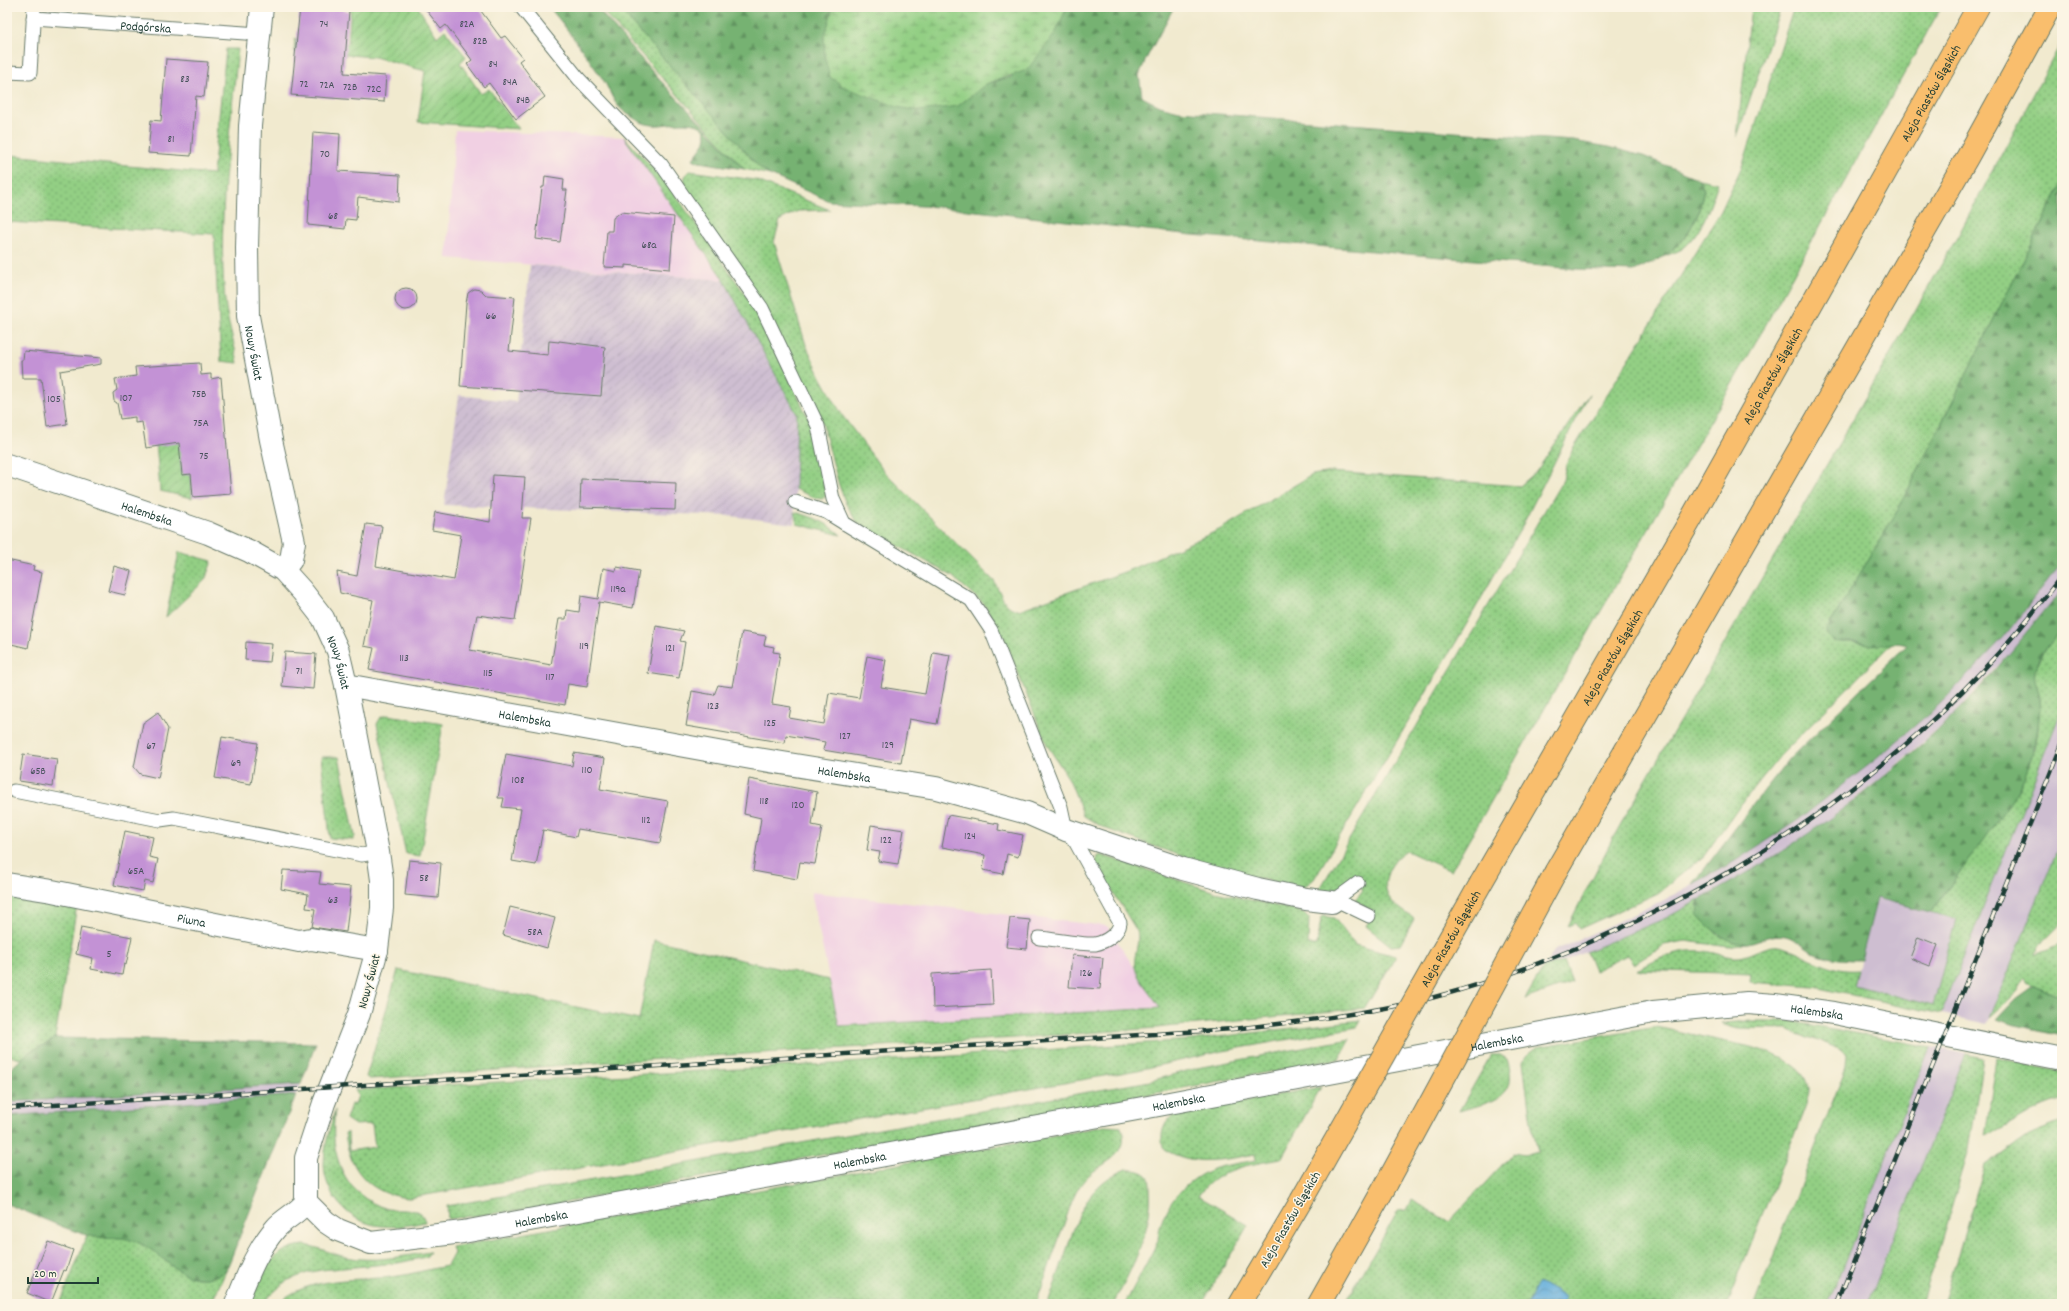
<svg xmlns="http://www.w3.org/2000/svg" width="2069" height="1311" viewBox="0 0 2069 1311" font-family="Dekko,sans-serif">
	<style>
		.built { fill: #f1d0e3 }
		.industrial { fill: url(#industrial-furrows) }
		.railway { fill: #cebed1 }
		.grass { fill: url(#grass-dots); stroke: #59865c }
		.forest { fill: url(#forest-firs); stroke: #4a7853 }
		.wetland { fill: url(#wetland-marsh); stroke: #59865c }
		.garden { fill: url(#garden-furrows); stroke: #59865c }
		.water { fill: url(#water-waves); stroke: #427688 }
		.building { fill: #c392d5 }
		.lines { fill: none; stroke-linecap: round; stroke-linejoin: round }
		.service-casing { stroke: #687a6a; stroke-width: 15 }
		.minor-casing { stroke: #687a6a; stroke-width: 24 }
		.tertiary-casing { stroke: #687a6a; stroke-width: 24 }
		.motorway-casing { stroke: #687a6a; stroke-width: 24 }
		.service { stroke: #fff; stroke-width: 13 }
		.minor { stroke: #fff; stroke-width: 22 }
		.tertiary { stroke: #fff; stroke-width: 22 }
		.motorway { stroke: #f9be6d; stroke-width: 22 }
		.rail-casing { stroke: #1f3d34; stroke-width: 4.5 }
		.rail { stroke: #fcf5e5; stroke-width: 3; stroke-dasharray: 9; stroke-linecap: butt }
		.motorway-bridge-casing { stroke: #687a6a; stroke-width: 24; stroke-linecap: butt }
		.motorway-bridge { stroke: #f9be6d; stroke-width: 22 }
		.labels { text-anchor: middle; stroke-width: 3; stroke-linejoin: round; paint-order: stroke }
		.number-label { font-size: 11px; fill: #48525c }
		.street-label { font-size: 13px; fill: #1f3d34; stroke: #fcf5e5 }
	</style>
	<defs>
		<pattern id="industrial-furrows" width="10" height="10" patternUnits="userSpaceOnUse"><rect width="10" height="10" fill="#cebed1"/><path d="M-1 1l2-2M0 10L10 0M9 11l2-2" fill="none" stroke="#b0a4b4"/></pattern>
		<pattern id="grass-dots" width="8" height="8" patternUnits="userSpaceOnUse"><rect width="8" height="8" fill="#93cf84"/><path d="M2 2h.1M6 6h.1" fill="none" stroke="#77a96d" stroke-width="1.8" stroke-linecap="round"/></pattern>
		<pattern id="forest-firs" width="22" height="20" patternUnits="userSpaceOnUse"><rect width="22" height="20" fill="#76b272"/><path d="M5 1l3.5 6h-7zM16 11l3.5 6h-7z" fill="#60925e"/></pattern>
		<pattern id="wetland-marsh" width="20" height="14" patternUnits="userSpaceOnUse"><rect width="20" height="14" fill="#93cf84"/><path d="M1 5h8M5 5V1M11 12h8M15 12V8" fill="none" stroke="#77a96d"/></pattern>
		<pattern id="garden-furrows" width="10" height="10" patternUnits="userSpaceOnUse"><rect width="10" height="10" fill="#93cf84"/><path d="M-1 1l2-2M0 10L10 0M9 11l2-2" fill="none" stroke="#77a96d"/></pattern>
		<pattern id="water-waves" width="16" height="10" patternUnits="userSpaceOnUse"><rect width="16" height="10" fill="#64aedc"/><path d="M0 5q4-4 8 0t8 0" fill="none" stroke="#528fb3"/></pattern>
	</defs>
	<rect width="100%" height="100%" fill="#fcf5e5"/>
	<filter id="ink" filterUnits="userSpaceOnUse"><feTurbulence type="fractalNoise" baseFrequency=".025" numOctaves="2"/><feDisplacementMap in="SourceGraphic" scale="8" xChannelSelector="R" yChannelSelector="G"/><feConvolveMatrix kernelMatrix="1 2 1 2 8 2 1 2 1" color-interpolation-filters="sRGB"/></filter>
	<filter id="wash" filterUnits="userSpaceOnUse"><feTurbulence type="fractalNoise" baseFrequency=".012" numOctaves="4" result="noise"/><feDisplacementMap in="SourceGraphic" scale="16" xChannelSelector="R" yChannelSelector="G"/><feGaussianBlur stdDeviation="0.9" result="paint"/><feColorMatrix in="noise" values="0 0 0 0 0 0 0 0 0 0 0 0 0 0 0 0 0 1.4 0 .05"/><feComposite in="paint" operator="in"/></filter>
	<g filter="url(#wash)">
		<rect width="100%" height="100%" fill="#f1eacf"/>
		<g class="built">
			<path d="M455 130 624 137 724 280 447 258Z"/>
			<path d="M811 892 1107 926 1161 1008 839 1026Z"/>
		</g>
		<path class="industrial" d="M530 265 724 280 797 414 794 524 731 516 444 505 459 395 516 402Z"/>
		<g class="railway">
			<path d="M2062 562V589L2015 647 1951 717 1885 775 1805 838 1740 878 1666 918 1564 961 1544 967 1554 951 1664 900 1735 861 1798 820 1875 760 1940 704 2003 638Z"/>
			<path d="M2062 709V838L1987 1024 1941 1014Z"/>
			<path d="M1877 898 1957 919 1933 1007 1854 985Z"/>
			<path d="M1930 1047 1966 1054 1867 1304H1828Z"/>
			<path d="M301 1084 293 1101 7 1120V1102Z"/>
		</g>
		<g class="grass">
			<path d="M599 7H619L759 167 770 175 744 169Z"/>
			<path d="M1751 7H1781L1737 137Z"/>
			<path d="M1794 7H1941L1755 344 1451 871 1407 851C1392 858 1378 883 1390 899 1396 907 1407 913 1414 919L1400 945 1391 946 1366 926 1374 912 1355 900 1363 890 1352 875C1341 888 1336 891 1318 892L1563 480 1566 465 1572 451 1721 211 1743 164Z"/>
			<path d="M2062 41V183L1899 508 1826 631 1842 642C1860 641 1875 647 1893 642L1780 756 1737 809 1704 856 1658 893 1579 929 1575 923 1568 926 1614 836 1959 234Z"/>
			<path d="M226 49H238C230 132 217 217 225 300 227 321 234 342 238 363L221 361 214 234 7 222 11 155 213 174Z"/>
			<path d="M624 137 667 183 759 314 810 422 817 445 826 496 822 499 815 498 795 489 797 414 724 280Z"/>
			<path d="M690 171 755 180 830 210 798 211 780 220 774 242 806 345 820 375 842 415 883 470 994 581C1001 593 1004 609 1019 610L1127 571 1219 530 1312 475 1331 472 1520 486 1536 472 1589 394 1521 528 1462 632 1314 879 1303 888 1214 868 1104 828 1084 816 1069 779 1047 745 1003 636 984 604 952 576 858 523 846 504 839 485 821 418 685 188C684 181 683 176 690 171Z"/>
			<path d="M1699 179 1718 183C1710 205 1702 235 1682 249 1677 252 1670 254 1665 256L1686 237 1698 214 1704 190Z"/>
			<path d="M794 512C812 516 828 523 841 535L797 524Z"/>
			<path d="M179 552 212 561 205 580 166 617Z"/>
			<path d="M2062 628V709L1941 1014 1814 987 1750 982 1751 974 1637 970C1661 958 1675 949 1703 951 1716 952 1727 958 1739 957 1755 955 1768 942 1783 947 1808 955 1831 973 1858 970L1854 985 1933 1006 1956 919 1931 912 2019 789 2035 749 2038 730 2040 700 2034 680 2035 668 2046 647Z"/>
			<path d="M388 715 443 724 420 856 406 854 377 724 381 717Z"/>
			<path d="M321 757H339L355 836 353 840 330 838Z"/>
			<path d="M2062 838V922L2043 941 2034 955 2062 945V995L2044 991 2028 983 2026 977 2017 992 1990 1017Z"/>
			<path d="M1101 855 1215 892 1303 912 1309 918 1308 945H1317L1321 919 1323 916 1334 918 1355 945 1396 956 1365 1008 1156 1028 1015 1038 594 1063 370 1079 366 1077 398 970 639 1020 654 940 829 980 839 1026 1160 1008C1154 996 1141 984 1136 971 1131 958 1141 944 1137 931L1097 867 1095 862 1097 857Z"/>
			<path d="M12 892 77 905 55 1038 20 1059 7 1055V918Z"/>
			<path d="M1699 900 1697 907 1702 920 1708 924 1718 935 1746 944 1729 947 1686 941 1674 943 1664 945 1634 964 1627 955 1594 971 1586 952 1666 918Z"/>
			<path d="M1564 961 1572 982 1525 999 1544 967Z"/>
			<path d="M1361 1020 1357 1027 1223 1051 1138 1070 409 1198C371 1195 349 1171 345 1133H348L349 1151 375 1147 372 1124 355 1125 346 1119 351 1104 355 1105 358 1095 355 1090 847 1063 1192 1040Z"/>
			<path d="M1752 1021H1790L1930 1047 1828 1304H1755L1846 1067 1847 1055 1840 1049 1786 1029 1738 1028 1721 1023Z"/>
			<path d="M1657 1027 1755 1048C1775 1055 1808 1065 1809 1090 1809 1098 1805 1107 1802 1115L1727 1304H1345L1398 1211 1407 1210 1412 1200 1449 1222 1513 1153 1524 1155 1538 1151 1531 1123 1523 1062 1526 1056 1537 1047Z"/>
			<path d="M1350 1039 1339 1059 530 1209 448 1219 447 1206 1150 1081 1197 1068Z"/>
			<path d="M1966 1054 1983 1058 1969 1150 1922 1304H1867Z"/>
			<path d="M1491 1055H1500L1507 1059C1521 1100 1489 1102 1459 1111Z"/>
			<path d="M1997 1058 2062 1072V1100C2034 1105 2012 1127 1985 1136Z"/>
			<path d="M1321 1087 1281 1159C1250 1165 1218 1167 1198 1196L1248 1225 1202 1304H1125L1158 1241C1159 1209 1186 1178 1216 1168 1229 1164 1243 1163 1256 1160L1255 1154C1224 1160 1193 1167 1164 1149 1159 1136 1163 1121 1176 1114Z"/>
			<path d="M335 1110C329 1152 342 1196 388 1209 397 1211 407 1209 416 1211 421 1213 424 1217 425 1222 411 1225 396 1228 382 1226 350 1224 325 1196 324 1165 324 1146 330 1128 335 1110Z"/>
			<path d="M2062 1122V1304H1943L1985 1165 2028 1135Z"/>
			<path d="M1105 1126 1121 1127C1132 1156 1103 1161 1087 1177 1080 1184 1076 1192 1072 1201L1036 1304H277C309 1276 352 1281 392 1277 410 1275 428 1269 447 1266L454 1253 452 1247Z"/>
			<path d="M1126 1169C1133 1170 1141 1170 1147 1175 1150 1179 1150 1185 1150 1190 1153 1230 1131 1270 1113 1304H1048C1054 1286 1061 1267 1067 1249 1079 1213 1088 1184 1126 1169Z"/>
			<path d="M87 1235C103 1238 121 1235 136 1241 166 1253 185 1294 226 1271L211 1304H60Z"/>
			<path d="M304 1245C319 1247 332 1254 346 1257 373 1263 403 1256 430 1252L426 1257 398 1263 321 1270 307 1273 286 1281 261 1304H248C260 1277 270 1248 304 1245Z"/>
		</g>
		<g class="forest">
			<path d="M549 7H596L658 78 744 169 699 162 693 159C697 153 703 147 705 141 712 116 672 124 660 125 653 126 644 124 639 121 633 118 621 110 617 105 611 97 608 86 602 78 585 54 568 29 549 7Z"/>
			<path d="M618 7H833L831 16 958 106 986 84 1011 77 1065 13 1067 7H1174L1147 57 1139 75 1142 97 1160 106 1179 111 1573 141 1609 147 1643 156 1699 179 1704 190 1698 214 1686 237 1665 256 1634 271 1576 269 1192 235 940 207 829 201 770 175 759 167Z"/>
			<path d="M2062 183V562L2003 638 1940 704 1875 760 1798 820 1735 861 1693 884 1755 802 1791 757 1907 645C1894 641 1889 645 1876 645 1870 645 1864 643 1858 642 1846 641 1829 646 1826 631L1899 508Z"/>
			<path d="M2062 589V629C2052 640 2038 654 2035 670 2033 681 2039 689 2040 700 2041 705 2039 712 2039 718 2036 750 2027 778 2009 804L1931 912 1877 898 1861 960C1844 960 1828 959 1813 952 1803 947 1797 939 1786 936 1771 933 1762 940 1748 943 1731 947 1706 926 1697 914L1699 900C1791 851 1875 790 1951 717 1991 678 2027 633 2062 589Z"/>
			<path d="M2034 986 2044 991 2062 995V1035L2011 1024 1997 1019 2016 999Z"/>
			<path d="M55 1038 316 1043 301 1084 7 1102V1072L30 1051 47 1044Z"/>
			<path d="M296 1095 226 1271C184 1295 167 1252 134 1241 119 1235 102 1240 86 1235 60 1227 33 1214 7 1204V1116Z"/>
		</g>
		<path class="wetland" d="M833 7H1067L1055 34 1027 70 986 84 958 106 919 111 897 107 860 93 844 87 830 77 825 59 824 39Z"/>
		<g class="garden">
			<path d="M351 7H418L437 37 445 30 466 57 460 63 481 94 489 89 519 129 418 122 425 71 375 57 294 51 295 39 348 44Z"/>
			<path d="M179 440 182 475 191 474 192 498 160 491 156 441Z"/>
		</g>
		<path class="water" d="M1539 1282 1565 1297 1564 1304H1527Z"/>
		<g id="blocks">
			<g class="building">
				<path d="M300 7H342V10L349 11 344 73 386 76 384 102 291 95Z"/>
				<path d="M424 7H478L501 38 505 36 523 58 519 61 545 97 516 119 489 83 484 87 467 64 472 60 446 25 441 29Z"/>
				<path d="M166 59 208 62 204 97 196 96 191 156 148 153 151 120 161 121Z"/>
				<path d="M313 132 340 134 338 171 400 175 399 202 358 197 356 220 346 219 345 229 308 225Z"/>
				<path d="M545 176 564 179 563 190H567L560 242 536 239 542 187H544Z"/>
				<path d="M621 212 674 217 670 269 625 265V268L604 267 607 231H612L613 218Z"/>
				<circle cx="406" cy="299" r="11"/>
				<path d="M474 289 481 290 486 295 515 297 509 351 548 355 549 341 559 342V341L605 347 601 396 460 386 466 303 468 293Z"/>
				<path d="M24 351 101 358V364L60 371 67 424 47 427 41 378H22L21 360H23Z"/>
				<path d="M200 363 201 375 211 374V379L221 377 231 494 193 497 191 474 182 475 179 443 146 448 142 422 135 423V417L120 419 117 403 114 401 113 393 117 390 115 379 136 376 135 367Z"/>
				<path d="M493 475 525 477 522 518H531L515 620 477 615 470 650 551 665 559 619H566L567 610 579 612 581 596 598 599 603 568 616 571 617 567 639 571 633 608 599 602 587 687 568 684 565 705 369 670 374 648 364 646 373 600 340 593 337 572 357 576 366 524 382 526 376 566 454 580 461 535 432 530 435 512 490 522Z"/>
				<path d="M581 479 676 483 675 510 580 507Z"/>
				<path d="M7 560 34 566 33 570 42 572 28 648 7 643Z"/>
				<path d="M114 566 131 571 125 595 108 591Z"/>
				<path d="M656 626 684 631 680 641 685 642 679 678 648 673Z"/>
				<path d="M742 632 766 636 764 645 774 647 773 652 780 653 772 704 791 707 789 718 824 724 829 693 859 698 867 656 886 660 881 687 925 694 933 652 950 655 937 724 909 719 901 763 823 750 825 742 786 735 785 743 686 726 692 691 714 695 718 685 732 687Z"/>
				<path d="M246 642 272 644 270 662 245 660Z"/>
				<path d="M285 652 316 654 313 689 282 686Z"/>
				<path d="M158 712 168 729 158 778 140 774 134 767 143 723Z"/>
				<path d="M222 737 258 743 251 784 215 778Z"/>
				<path d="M574 753 605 758 600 789 668 801 660 843 578 829 576 837 543 830 536 865 512 861 521 809 502 807 504 798H498L506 754 572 766Z"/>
				<path d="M23 754 57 759 53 786 19 781Z"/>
				<path d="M749 779 817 792 812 825 822 827 815 864 800 862 797 879 753 871 761 818 744 814Z"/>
				<path d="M948 815 999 824 998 830 1023 835 1018 857 1007 854 1003 874 983 870 985 855 942 847Z"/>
				<path d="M871 825 904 830 898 864 878 861 880 852 867 850Z"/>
				<path d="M125 831 153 837 149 857 158 859 153 883 145 881 143 891 114 885Z"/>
				<path d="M409 860 441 863 438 898 405 895Z"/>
				<path d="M283 870 321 872 319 884 351 887 346 932 312 927 315 909 306 908 308 894 281 889Z"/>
				<path d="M510 907 555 918 547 948 503 935Z"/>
				<path d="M1010 918 1030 920 1027 949 1006 947Z"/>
				<path d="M81 927 132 937 126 965 124 964 122 975 91 969 93 958 76 954Z"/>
				<path d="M1918 937 1938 945 1930 966 1910 958Z"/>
				<path d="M1072 955 1103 958 1100 989 1069 987Z"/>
				<path d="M991 970 993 1005 933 1008 932 974Z"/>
				<path d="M48 1241 73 1250 66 1271 64 1270 51 1303 27 1293Z"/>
			</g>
		</g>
	</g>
	<g filter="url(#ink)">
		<use href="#blocks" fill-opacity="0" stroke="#687a6a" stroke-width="1"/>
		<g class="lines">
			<g class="service-casing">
				<g id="service">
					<path d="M521 7 579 79 661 164 762 308 818 426 833 499 844 523 971 600 991 630 1061 807 1066 830 1076 843 1120 923C1119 933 1106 942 1095 944 1083 945 1053 939 1039 938"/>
					<path id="s1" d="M33 18 259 34"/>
					<path d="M7 72 30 73 34 7"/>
					<path d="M795 502 826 512 844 523"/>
					<path d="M14 791 160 820 174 818 362 855 378 852"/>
					<path d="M1332 902 1342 903 1369 916"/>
					<path d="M1332 902 1358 883"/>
				</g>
			</g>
			<g class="minor-casing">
				<g id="minor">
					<path id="s2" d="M262 7 250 126 247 248 248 316 271 440 294 542 291 560 283 570"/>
					<path id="s3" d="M346 685 751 758 936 788 1027 813 1066 830 1183 869 1258 889 1306 899 1332 902"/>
					<path id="s4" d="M7 884 52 891 299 941 311 939 377 950"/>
				</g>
			</g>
			<g class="tertiary-casing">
				<g id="tertiary">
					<path id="s5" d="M7 465 208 533 249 551 283 570 302 591 323 618 338 651 346 685 378 852 382 880V908L377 950 359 1014 324 1103 306 1158V1202C298 1213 285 1218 276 1228 256 1251 247 1277 236 1304"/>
					<path id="s6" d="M306 1202 326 1222 338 1230 371 1243 463 1232 1148 1107 1653 1012 1747 1003 1775 1005 1834 1013 2062 1059"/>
				</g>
			</g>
			<g class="motorway-casing">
				<g id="motorway">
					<path d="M1556 871 1968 156 2050 7"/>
					<path id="s7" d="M1481 883 1691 519 1978 7"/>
					<path d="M1240 1304 1301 1201"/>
					<path d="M1319 1304 1387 1183"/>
				</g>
			</g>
			<use href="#service" class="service"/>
			<use href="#minor" class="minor"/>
			<use href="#tertiary" class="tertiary"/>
			<use href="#motorway" class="motorway"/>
			<g class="rail-casing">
				<g id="rail">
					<path d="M7 1108 1233 1029C1299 1022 1366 1014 1431 998 1485 984 1537 965 1588 943 1774 863 1941 739 2062 575"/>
					<path d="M1837 1304 2062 744"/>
				</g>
			</g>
			<use href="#rail" class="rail"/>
			<g class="motorway-bridge-casing">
				<g id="motorway-bridge">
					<path d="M1387 1183 1556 871"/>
					<path id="s8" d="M1301 1201 1481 883"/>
				</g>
			</g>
			<use href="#motorway-bridge" class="motorway-bridge"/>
		</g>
	</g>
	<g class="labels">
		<g class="number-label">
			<text x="324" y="27">74</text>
			<text x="467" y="27">82A</text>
			<text x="480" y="44">82B</text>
			<text x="493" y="67">84</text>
			<text x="185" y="82">83</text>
			<text x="510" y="85">84A</text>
			<text x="304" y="87">72</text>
			<text x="327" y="88">72A</text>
			<text x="350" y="90">72B</text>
			<text x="374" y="92">72C</text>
			<text x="523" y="103">84B</text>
			<text x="171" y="142">81</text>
			<text x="325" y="157">70</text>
			<text x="333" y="219">68</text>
			<text x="649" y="248">68a</text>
			<text x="491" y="319">66</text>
			<text x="199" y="397">75B</text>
			<text x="126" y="401">107</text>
			<text x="54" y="402">105</text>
			<text x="201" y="426">75A</text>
			<text x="204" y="459">75</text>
			<text x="618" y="592">119a</text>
			<text x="584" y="649">119</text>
			<text x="670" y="651">121</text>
			<text x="404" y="661">113</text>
			<text x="299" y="674">71</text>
			<text x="488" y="676">115</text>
			<text x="550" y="680">117</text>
			<text x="713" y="709">123</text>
			<text x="770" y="726">125</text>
			<text x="845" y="739">127</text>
			<text x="888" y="748">129</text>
			<text x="151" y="749">67</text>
			<text x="236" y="766">69</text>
			<text x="587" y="773">110</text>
			<text x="38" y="774">65B</text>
			<text x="518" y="783">108</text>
			<text x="764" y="804">118</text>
			<text x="798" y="808">120</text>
			<text x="646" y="823">112</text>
			<text x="970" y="839">124</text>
			<text x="886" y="843">122</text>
			<text x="136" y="874">65A</text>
			<text x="424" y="881">58</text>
			<text x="333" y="903">63</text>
			<text x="535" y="935">58A</text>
			<text x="109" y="957">5</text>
			<text x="1086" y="976">126</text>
		</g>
		<g class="street-label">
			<text dy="5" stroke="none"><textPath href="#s1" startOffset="113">Podgórska</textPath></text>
			<text dy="5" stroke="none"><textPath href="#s7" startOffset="909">Aleja Piastów Śląskich</textPath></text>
			<text dy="5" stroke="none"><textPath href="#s2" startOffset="347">Nowy Świat</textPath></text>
			<text dy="5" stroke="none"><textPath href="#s7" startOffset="585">Aleja Piastów Śląskich</textPath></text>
			<text dy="5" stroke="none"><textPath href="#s5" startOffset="148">Halembska</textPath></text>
			<text dy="5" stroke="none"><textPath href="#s7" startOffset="261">Aleja Piastów Śląskich</textPath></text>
			<text dy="5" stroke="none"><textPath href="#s5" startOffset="406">Nowy Świat</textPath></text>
			<text dy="5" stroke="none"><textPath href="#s3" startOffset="182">Halembska</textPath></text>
			<text dy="5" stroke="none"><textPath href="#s3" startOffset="506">Halembska</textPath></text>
			<text dy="5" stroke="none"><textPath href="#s4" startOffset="188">Piwna</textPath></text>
			<text dy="5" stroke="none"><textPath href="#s8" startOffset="302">Aleja Piastów Śląskich</textPath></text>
			<text transform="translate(368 981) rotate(-75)" y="5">Nowy Świat</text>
			<text dy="5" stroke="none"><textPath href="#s6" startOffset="1546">Halembska</textPath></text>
			<text dy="5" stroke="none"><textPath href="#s6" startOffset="1222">Halembska</textPath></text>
			<text dy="5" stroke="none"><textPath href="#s6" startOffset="898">Halembska</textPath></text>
			<text dy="5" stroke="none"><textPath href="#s6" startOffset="574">Halembska</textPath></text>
			<text dy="5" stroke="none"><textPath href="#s6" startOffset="250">Halembska</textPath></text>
			<text transform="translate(1289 1219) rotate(-60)" y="5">Aleja Piastów Śląskich</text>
		</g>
	</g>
	<rect width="2069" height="1311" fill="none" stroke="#fcf5e5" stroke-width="24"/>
	<path d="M28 1277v6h70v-6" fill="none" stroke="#1f3d34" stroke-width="2"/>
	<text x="34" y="1277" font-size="12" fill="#1f3d34" stroke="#fcf5e5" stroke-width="3" paint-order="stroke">20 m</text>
</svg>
